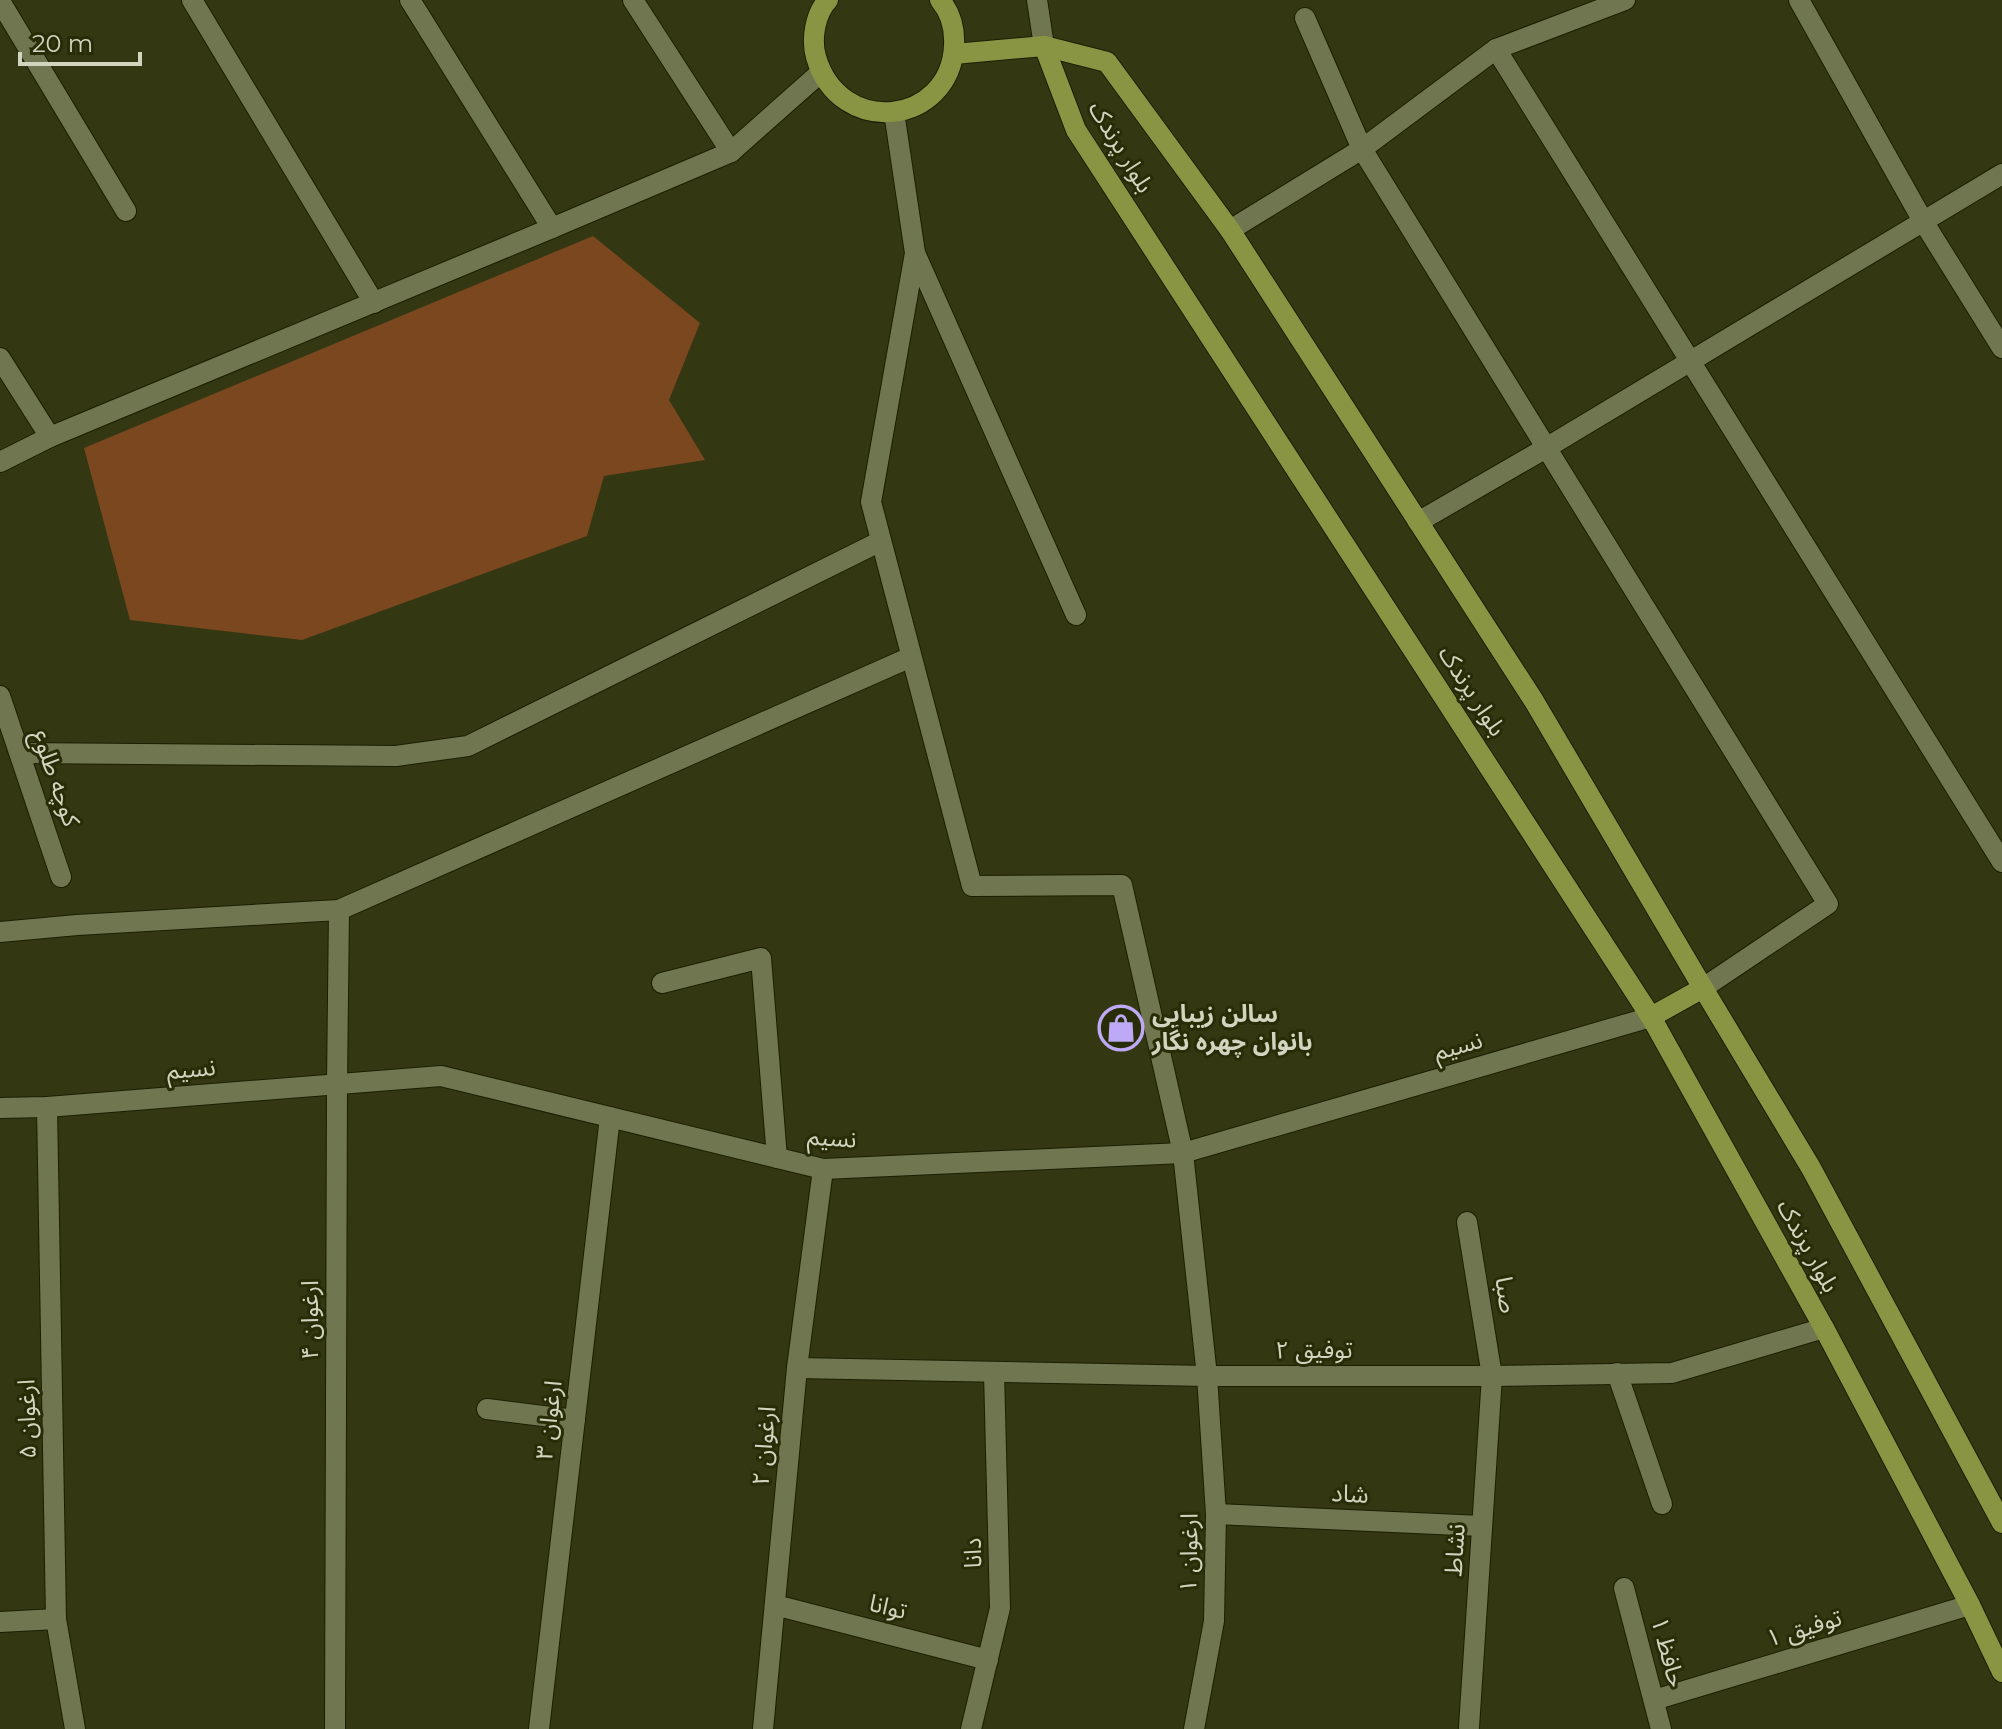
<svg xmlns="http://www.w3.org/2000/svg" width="2002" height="1729" viewBox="0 0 2002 1729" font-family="Montserrat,'Noto Sans Arabic',sans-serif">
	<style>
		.green { fill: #7a471f }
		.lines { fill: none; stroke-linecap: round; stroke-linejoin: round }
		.minor-casing { stroke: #1b1f00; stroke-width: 22 }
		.major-casing { stroke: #1b1f00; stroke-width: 22 }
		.minor { stroke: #707750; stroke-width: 20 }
		.major { stroke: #8a9544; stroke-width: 20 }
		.labels { text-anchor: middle; stroke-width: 6; stroke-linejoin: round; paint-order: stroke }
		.street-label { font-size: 24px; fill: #d1d5c0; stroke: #292d07 }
		.poi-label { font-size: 24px; font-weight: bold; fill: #d1d5c0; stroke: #292d07; text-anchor: start }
	</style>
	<rect width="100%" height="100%" fill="#333812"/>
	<path class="green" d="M593 236 700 323 669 400 705 460 604 476 587 536 302 640 130 620 84 448Z"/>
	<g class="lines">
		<g class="minor-casing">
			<g id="minor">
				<path d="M192 0 374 303"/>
				<path d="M410 0 552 228"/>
				<path d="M633 0 731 152"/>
				<path d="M1037 0 1044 46"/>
				<path d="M1799 0 1923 221 2002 348"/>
				<path d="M0 1 126 211"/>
				<path d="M1305 18 1362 149 1828 904 1703 988"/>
				<path d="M1496 49 2002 862"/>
				<path d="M894 112 915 253 871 502 972 886 1122 885 1183 1153 1207 1376 1216 1514 1214 1621 1194 1729"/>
				<path d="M1230 230 1362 149 1496 49 1625 0"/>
				<path d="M915 253 1076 615"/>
				<path d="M0 358 50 437"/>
				<path d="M0 462 50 437 552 228 731 152 820 73"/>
				<path d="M1418 522 1546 448 2002 174"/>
				<path d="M0 696 61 877"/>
				<path d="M21 753 396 756 468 746 881 541"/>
				<path d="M0 932 77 925 339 910 911 657"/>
				<path d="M662 983 761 958 777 1158"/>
				<path d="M47 1107 56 1619 75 1729"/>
				<path d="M0 1108 47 1107 441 1076 823 1169 1183 1153 1651 1017"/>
				<path d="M1467 1222 1492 1376 1469 1727"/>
				<path d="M797 1368 1207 1376H1492L1672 1373 1824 1328"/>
				<path d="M1617 1373 1662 1504"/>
				<path d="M487 1409 575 1420"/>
				<path d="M1216 1514 1482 1526"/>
				<path d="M1624 1588 1661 1729"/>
				<path d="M775 1605 988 1660"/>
				<path d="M0 1622 56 1619"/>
				<path d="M1654 1700 1970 1605"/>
				<path d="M335 1729 337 1083 339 910"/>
				<path d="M539 1729 610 1117"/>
				<path d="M763 1729 797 1368 823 1169"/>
				<path d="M971 1729 1000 1608 994 1372"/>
			</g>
		</g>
		<g class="major-casing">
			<g id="major">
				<path d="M828 0C815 14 811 39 816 57 840 139 950 125 954 46 955 29 951 13 940 0"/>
				<path d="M1044 46 1076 130 1651 1017 1824 1328 1970 1605 2002 1672"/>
				<path d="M954 54 1044 46 1107 62 1230 230 1534 701 1703 988 1811 1168 2002 1523"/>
				<path d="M1651 1017 1703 988"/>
			</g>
		</g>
		<use href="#minor" class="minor"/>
		<use href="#major" class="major"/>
	</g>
	<defs>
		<g id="shop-ring" transform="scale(2.3)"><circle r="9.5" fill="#292d07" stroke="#bda9f5" stroke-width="1.5"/><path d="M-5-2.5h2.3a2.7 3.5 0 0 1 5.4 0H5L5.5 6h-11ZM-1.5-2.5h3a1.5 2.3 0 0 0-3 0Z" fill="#bda9f5"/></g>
	</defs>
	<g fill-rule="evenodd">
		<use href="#shop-ring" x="1121" y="1028"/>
	</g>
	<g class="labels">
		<g class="street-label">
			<text transform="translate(1121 147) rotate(59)" y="8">بلوار پرندک</text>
			<text transform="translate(1472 691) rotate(57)" y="8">بلوار پرندک</text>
			<text transform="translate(56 778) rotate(71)" y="8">کوچه طلوع</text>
			<text transform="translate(1458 1046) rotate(-16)" y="8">نسیم</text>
			<text transform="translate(191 1069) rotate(-5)" y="8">نسیم</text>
			<text transform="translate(832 1138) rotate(4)" y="8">نسیم</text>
			<text transform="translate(1808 1246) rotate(61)" y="8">بلوار پرندک</text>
			<text transform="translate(1506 1295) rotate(81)" y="8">صبا</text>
			<text transform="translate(310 1320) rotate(-90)" y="8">ارغوان ۴</text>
			<text x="1314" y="1358">توفیق ۲</text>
			<text transform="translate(27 1419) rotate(-91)" y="8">ارغوان ۵</text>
			<text transform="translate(549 1420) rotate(-83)" y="8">ارغوان ۳</text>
			<text transform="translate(764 1446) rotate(-85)" y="8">ارغوان ۲</text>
			<text transform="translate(1350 1494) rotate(3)" y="8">شاد</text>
			<text transform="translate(1455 1550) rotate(-86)" y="8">نشاط</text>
			<text transform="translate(973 1553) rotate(-91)" y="8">دانا</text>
			<text transform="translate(1189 1553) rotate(-89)" y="8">ارغوان ۱</text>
			<text transform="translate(888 1607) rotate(14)" y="8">توانا</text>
			<text transform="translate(1804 1628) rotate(-17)" y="8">توفیق ۱</text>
			<text transform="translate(1668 1652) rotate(75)" y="8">حافظ ۱</text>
		</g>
		<g class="poi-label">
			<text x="1152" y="1022">سالن زیبایی<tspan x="1152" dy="28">بانوان چهره نگار</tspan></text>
		</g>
	</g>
	<path d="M20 52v12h120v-12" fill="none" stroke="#d1d5c0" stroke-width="4"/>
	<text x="32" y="52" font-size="24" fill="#d1d5c0" stroke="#292d07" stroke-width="6" paint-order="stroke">20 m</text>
</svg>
